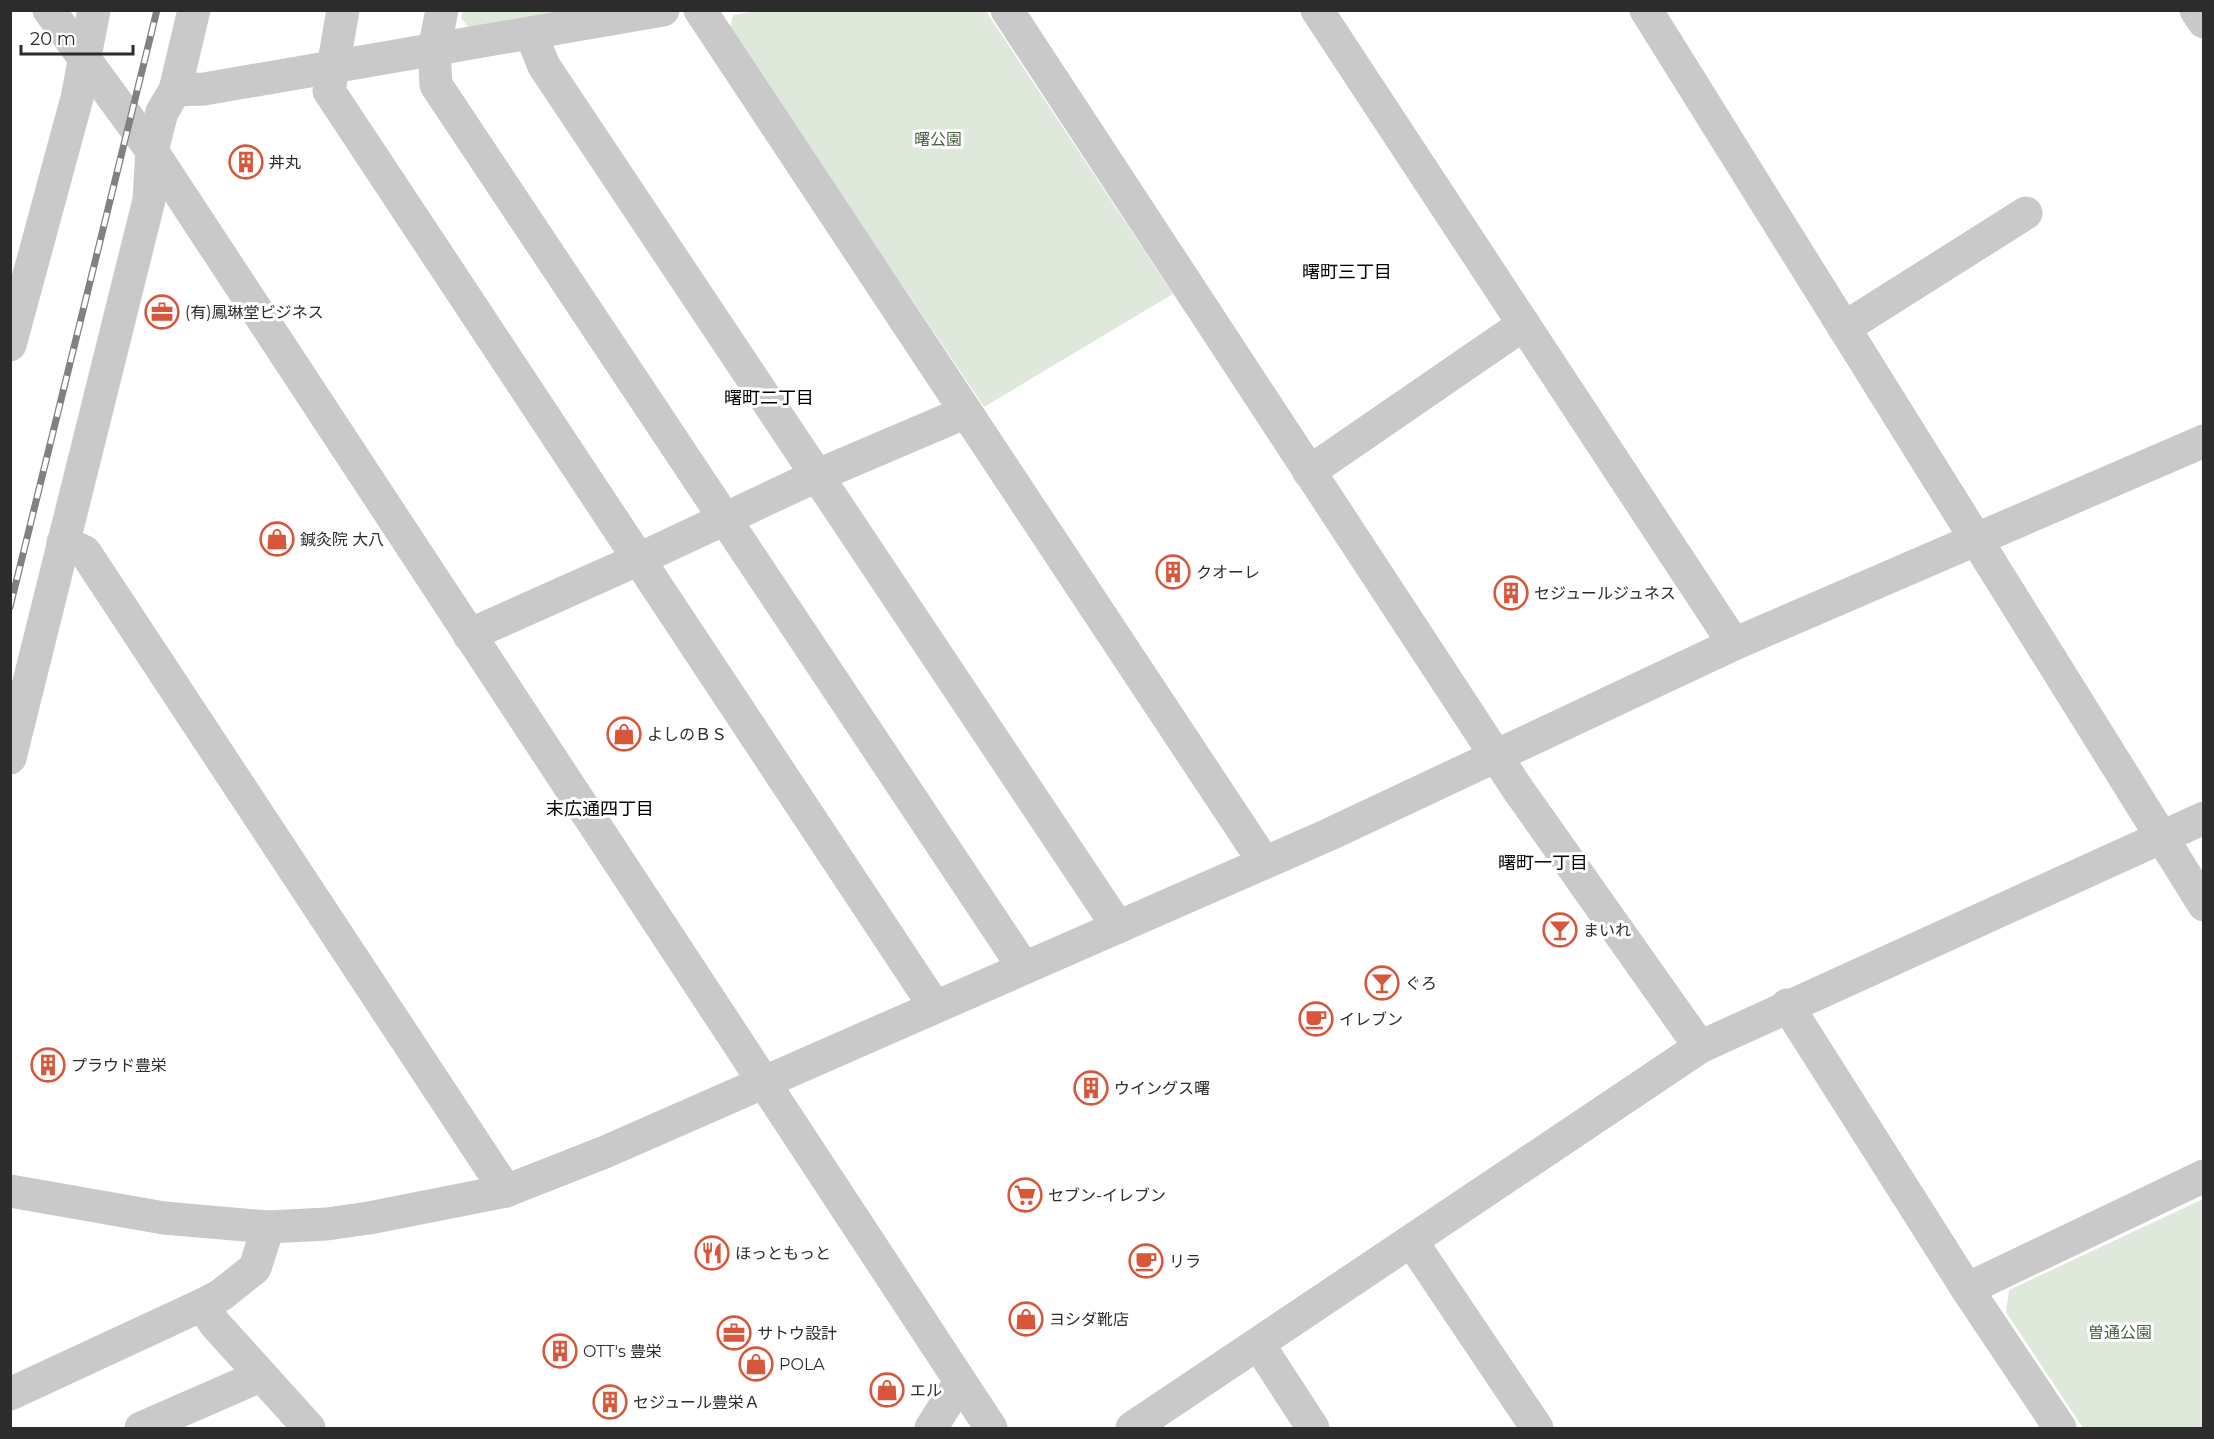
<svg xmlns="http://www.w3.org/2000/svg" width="2214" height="1439" viewBox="0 0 2214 1439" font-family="Montserrat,'Noto Sans JP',sans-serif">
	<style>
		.green { fill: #dfe9db }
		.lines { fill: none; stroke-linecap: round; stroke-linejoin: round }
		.minor { stroke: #c9c9c9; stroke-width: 33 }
		.tertiary { stroke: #c9c9c9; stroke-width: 33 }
		.rail-casing { stroke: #818181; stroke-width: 7 }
		.rail { stroke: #fff; stroke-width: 4.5; stroke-dasharray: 14; stroke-linecap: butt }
		.labels { text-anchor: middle; stroke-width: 6; stroke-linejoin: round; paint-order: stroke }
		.park-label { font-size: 16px; fill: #46643e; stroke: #fff }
		.poi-label { font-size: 16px; fill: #2c2c2c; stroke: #fff; text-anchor: start }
		.neighbourhood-label { font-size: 18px; fill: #000; stroke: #fff }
	</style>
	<rect width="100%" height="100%" fill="#fff"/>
	<g class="green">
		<path d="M463 11H584L472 31 461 18Z"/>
		<path d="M756 11H986L1173 294 984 407 730 29 733 15Z"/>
		<path d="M2203 1199V1428H2083L2006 1312 2009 1290Z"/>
	</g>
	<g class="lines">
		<g class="minor">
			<path d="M343 10 329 91 935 1007"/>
			<path d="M442 10 434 49 436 85 1024 968"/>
			<path d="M700 10 1264 862"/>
			<path d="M1007 10 1517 788 1700 1047"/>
			<path d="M1317 10 1734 644"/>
			<path d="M1646 10 2204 905"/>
			<path d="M2196 10 2204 22"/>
			<path d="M531 34 544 66 1118 927"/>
			<path d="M175 90 204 89 663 10"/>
			<path d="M1844 328 2026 213"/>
			<path d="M10 345 77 98 94 10"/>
			<path d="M1309 472 1524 324"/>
			<path d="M63 542 85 552 506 1191"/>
			<path d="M469 635 637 560 816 476 966 412"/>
			<path d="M10 758 149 200 152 151 162 112 175 90 194 10"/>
			<path d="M1787 1005 1967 1289 2060 1428"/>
			<path d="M268 1227 255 1268 221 1295 202 1305 215 1324 309 1428"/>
			<path d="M1412 1242 1537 1428"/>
			<path d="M1967 1289 2204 1176"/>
			<path d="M1259 1345 1313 1428"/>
			<path d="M10 1394 202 1305"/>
			<path d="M141 1428 260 1376"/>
			<path d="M931 1428 960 1382"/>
			<path d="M1132 1428 1700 1047 2204 818"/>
		</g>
		<g class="tertiary">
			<path d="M49 10 152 151 991 1428"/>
			<path d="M10 1191 164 1218 268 1227 327 1224 369 1218 506 1191 605 1152 1328 835 1734 644 2204 441"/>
		</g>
		<g class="rail-casing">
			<path id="rail" d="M10 607 157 10"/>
		</g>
		<use href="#rail" class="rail"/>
	</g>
	<defs>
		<g id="building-ring" transform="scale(1.725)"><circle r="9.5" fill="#fff" stroke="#d8573a" stroke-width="1.5"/><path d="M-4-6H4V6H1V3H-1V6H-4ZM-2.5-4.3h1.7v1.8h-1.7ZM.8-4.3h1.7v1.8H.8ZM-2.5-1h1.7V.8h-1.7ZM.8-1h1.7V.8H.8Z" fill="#d8573a"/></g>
		<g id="office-ring" transform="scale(1.725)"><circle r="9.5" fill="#fff" stroke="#d8573a" stroke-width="1.5"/><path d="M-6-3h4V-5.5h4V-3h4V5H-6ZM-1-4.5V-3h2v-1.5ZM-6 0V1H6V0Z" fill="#d8573a"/></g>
		<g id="shop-ring" transform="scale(1.725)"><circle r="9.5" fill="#fff" stroke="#d8573a" stroke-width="1.5"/><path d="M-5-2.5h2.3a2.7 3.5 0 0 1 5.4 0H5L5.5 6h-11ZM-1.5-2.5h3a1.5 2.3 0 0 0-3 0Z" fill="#d8573a"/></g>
		<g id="bar-ring" transform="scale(1.725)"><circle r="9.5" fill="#fff" stroke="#d8573a" stroke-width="1.5"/><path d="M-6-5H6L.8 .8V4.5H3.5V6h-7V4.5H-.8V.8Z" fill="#d8573a"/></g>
		<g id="cafe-ring" transform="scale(1.725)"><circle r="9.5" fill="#fff" stroke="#d8573a" stroke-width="1.5"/><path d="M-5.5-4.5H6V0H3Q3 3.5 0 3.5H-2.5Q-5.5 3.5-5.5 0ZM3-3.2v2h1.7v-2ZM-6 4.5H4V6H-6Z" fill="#d8573a"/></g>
		<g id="supermarket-ring" transform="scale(1.725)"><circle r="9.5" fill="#fff" stroke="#d8573a" stroke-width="1.5"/><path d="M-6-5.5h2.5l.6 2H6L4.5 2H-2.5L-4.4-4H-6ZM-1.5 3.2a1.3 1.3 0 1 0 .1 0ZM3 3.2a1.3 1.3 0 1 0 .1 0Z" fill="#d8573a"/></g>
		<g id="restaurant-ring" transform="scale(1.725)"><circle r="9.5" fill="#fff" stroke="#d8573a" stroke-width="1.5"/><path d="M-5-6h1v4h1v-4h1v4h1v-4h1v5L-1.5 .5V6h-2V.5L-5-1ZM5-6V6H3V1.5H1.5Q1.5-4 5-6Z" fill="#d8573a"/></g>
	</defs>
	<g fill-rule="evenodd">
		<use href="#building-ring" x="246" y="162"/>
		<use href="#office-ring" x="162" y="312"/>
		<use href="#shop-ring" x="277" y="539"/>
		<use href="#building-ring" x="1173" y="572"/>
		<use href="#building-ring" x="1511" y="593"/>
		<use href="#shop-ring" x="624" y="734"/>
		<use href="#bar-ring" x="1560" y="930"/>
		<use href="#bar-ring" x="1382" y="983"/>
		<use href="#cafe-ring" x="1316" y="1019"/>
		<use href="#building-ring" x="48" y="1065"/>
		<use href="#building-ring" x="1091" y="1088"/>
		<use href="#supermarket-ring" x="1025" y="1195"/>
		<use href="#restaurant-ring" x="712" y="1253"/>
		<use href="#cafe-ring" x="1146" y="1261"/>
		<use href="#shop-ring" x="1026" y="1319"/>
		<use href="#office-ring" x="734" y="1333"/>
		<use href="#building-ring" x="560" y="1351"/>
		<use href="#shop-ring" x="756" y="1364"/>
		<use href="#shop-ring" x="887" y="1390"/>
		<use href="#building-ring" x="610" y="1402"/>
	</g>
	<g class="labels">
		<g class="park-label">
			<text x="938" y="145">曙公園</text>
			<text x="2120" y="1338">曽通公園</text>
		</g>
		<g class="poi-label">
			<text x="269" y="168">丼丸</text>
			<text x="185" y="318">(有)鳳琳堂ビジネス</text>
			<text x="300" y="545">鍼灸院 大八</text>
			<text x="1196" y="578">クオーレ</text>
			<text x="1534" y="599">セジュールジュネス</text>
			<text x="647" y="740">よしのＢＳ</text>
			<text x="1583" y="936">まいれ</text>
			<text x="1405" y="989">ぐろ</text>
			<text x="1339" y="1025">イレブン</text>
			<text x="71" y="1071">プラウド豊栄</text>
			<text x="1114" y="1094">ウイングス曙</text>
			<text x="1048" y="1201">セブン-イレブン</text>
			<text x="735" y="1259">ほっともっと</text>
			<text x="1169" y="1267">リラ</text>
			<text x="1049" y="1325">ヨシダ靴店</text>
			<text x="757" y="1339">サトウ設計</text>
			<text x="583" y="1357">OTT's 豊栄</text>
			<text x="779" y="1370">POLA</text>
			<text x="910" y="1396">エル</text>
			<text x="633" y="1408">セジュール豊栄Ａ</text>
		</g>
		<g class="neighbourhood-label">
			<text x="1347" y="278">曙町三丁目</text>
			<text x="769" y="404">曙町二丁目</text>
			<text x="600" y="815">末広通四丁目</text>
			<text x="1543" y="869">曙町一丁目</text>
		</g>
	</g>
	<rect width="2214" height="1439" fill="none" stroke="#2c2c2c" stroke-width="24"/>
	<path d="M21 45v9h112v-9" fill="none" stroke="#2c2c2c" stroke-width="3"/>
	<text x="30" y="45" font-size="18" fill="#2c2c2c" stroke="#ffffff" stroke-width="4.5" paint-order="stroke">20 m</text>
</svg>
